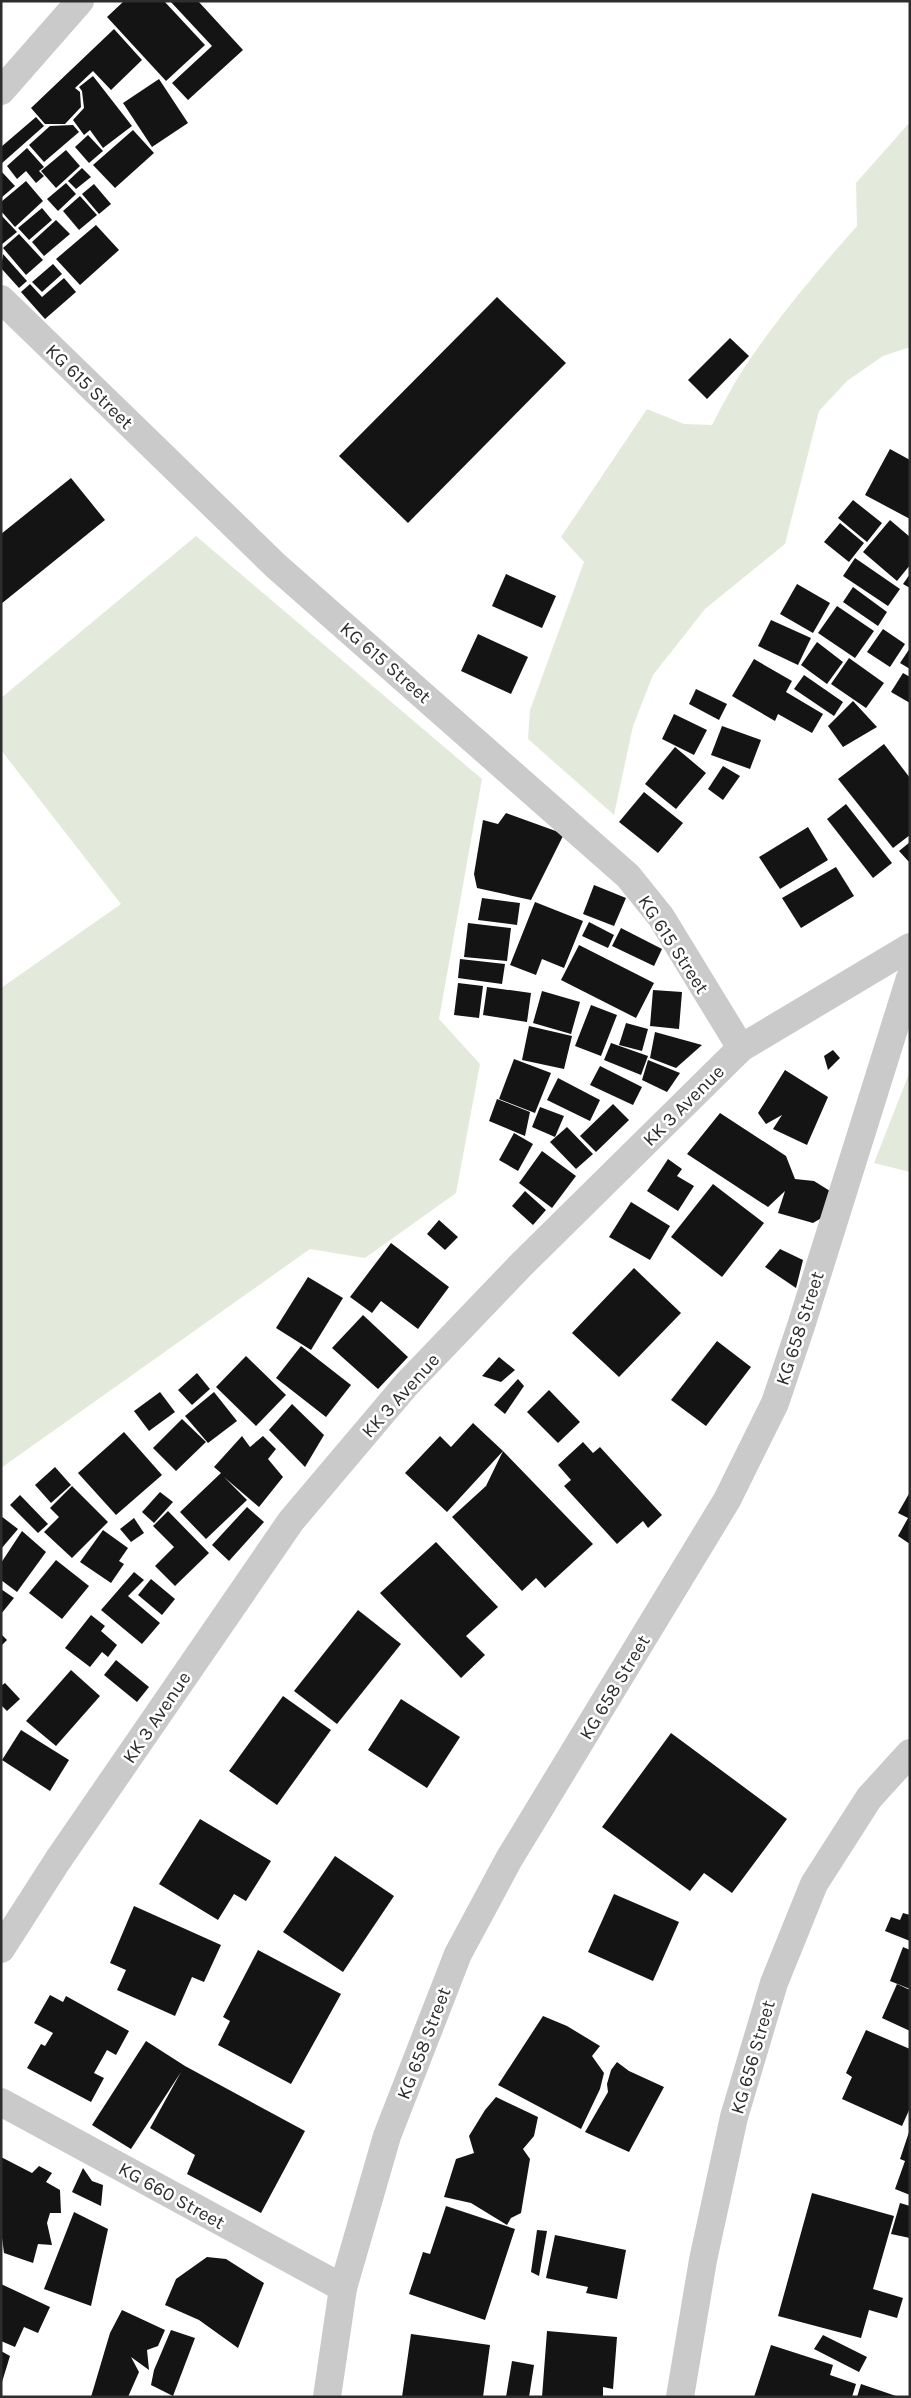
<svg xmlns="http://www.w3.org/2000/svg" width="911" height="2398" viewBox="0 0 911 2398" font-family="Karla,sans-serif">
	<style>
		.green { fill: #e4eadb }
		.building { fill: #141414 }
		.lines { fill: none; stroke-linecap: round; stroke-linejoin: round }
		.minor { stroke: #cacaca; stroke-width: 28 }
		.tertiary { stroke: #cacaca; stroke-width: 28 }
		.labels { text-anchor: middle; stroke-width: 5; stroke-linejoin: round; paint-order: stroke }
		.street-label { font-size: 19px; fill: #2d2d2d; stroke: #fff }
	</style>
	<rect width="100%" height="100%" fill="#fff"/>
	<g class="green">
		<path d="M910 122V347L883 356 847 381 819 411 785 544 705 609 653 675 633 726 614 815 528 739 530 710 584 562 561 537 647 409 684 424 712 425C722 406 732 386 744 368 777 318 817 271 857 226L856 183Z"/>
		<path d="M196 536 482 779 439 1019 480 1064 456 1193 365 1258 310 1249 1 1468V988L121 904 1 750V698Z"/>
		<path d="M910 1071V1172L874 1163Z"/>
	</g>
	<g class="building">
		<path d="M124 1H164L205 45 166 81 107 17Z"/>
		<path d="M170 1H198L243 50 188 100 172 83 212 46Z"/>
		<path d="M114 29 142 60 111 90 93 71 75 88 80 92 81 107 65 124H45L31 108Z"/>
		<path d="M93 76 132 126 103 148 90 130 84 135 73 120 84 108 82 91 79 87Z"/>
		<path d="M159 79 188 123 152 147 123 103Z"/>
		<path d="M36 117 44 126 1 164V147Z"/>
		<path d="M73 125 79 132 44 162 29 145 50 126Z"/>
		<path d="M133 130 154 153 115 188 93 165Z"/>
		<path d="M88 135 103 151 89 163 75 147Z"/>
		<path d="M27 148 44 167 39 171 44 176 36 183 26 171 17 179 7 166Z"/>
		<path d="M66 150 80 166 56 188 41 171Z"/>
		<path d="M82 168 91 177 76 189 68 181Z"/>
		<path d="M1 171 15 186 1 198Z"/>
		<path d="M26 181 43 201 15 227 1 211V202Z"/>
		<path d="M66 183 76 194 58 211 47 199Z"/>
		<path d="M94 184 111 204 99 214 82 194Z"/>
		<path d="M80 196 97 215 79 230 63 211Z"/>
		<path d="M42 208 52 220 29 240 18 228Z"/>
		<path d="M1 215 17 232 1 245Z"/>
		<path d="M56 220 70 234 44 256 32 242Z"/>
		<path d="M96 225 119 250 80 285 56 259Z"/>
		<path d="M19 234 43 260 26 275 3 248Z"/>
		<path d="M3 254 27 281 19 288 1 268Z"/>
		<path d="M53 264 62 274 42 292 32 282Z"/>
		<path d="M64 278 76 292 45 319 21 292 30 284 42 297Z"/>
		<path d="M497 297 566 363 408 523 339 456Z"/>
		<path d="M730 338 749 356 707 399 688 380Z"/>
		<path d="M890 449 910 460V519L865 495Z"/>
		<path d="M71 478 105 520 1 604V534Z"/>
		<path d="M853 500 882 523 867 542 838 518Z"/>
		<path d="M890 520 910 537V565L897 581 863 552Z"/>
		<path d="M840 523 864 543 849 562 824 542Z"/>
		<path d="M855 558 900 589 888 606 843 576Z"/>
		<path d="M506 574 556 596 542 628 492 606Z"/>
		<path d="M910 574V588L903 584Z"/>
		<path d="M797 584 830 603 813 633 780 614Z"/>
		<path d="M853 587 887 612 878 626 843 602Z"/>
		<path d="M837 606 874 631 855 658 818 633Z"/>
		<path d="M771 620 811 638 798 665 758 646Z"/>
		<path d="M883 629 905 644 890 667 867 652Z"/>
		<path d="M478 634 528 657 511 694 461 671Z"/>
		<path d="M817 642 843 662 827 684 801 665Z"/>
		<path d="M910 648V669L900 663Z"/>
		<path d="M849 658 884 683 866 708 831 684Z"/>
		<path d="M754 659 792 681 786 692 823 714 812 733 778 714 775 721 732 696Z"/>
		<path d="M903 673 910 677V703L891 692Z"/>
		<path d="M804 675 843 702 834 716 794 689Z"/>
		<path d="M696 689 727 704 719 720 689 704Z"/>
		<path d="M853 701 877 727 843 747 828 726Z"/>
		<path d="M674 714 707 730 694 755 662 739Z"/>
		<path d="M722 726 761 740 750 769 711 755Z"/>
		<path d="M884 744 910 778V835L893 848 838 779Z"/>
		<path d="M675 747 706 773 676 809 645 784Z"/>
		<path d="M723 766 740 776 723 800 708 789Z"/>
		<path d="M644 792 683 823 658 853 619 822Z"/>
		<path d="M846 804 892 863 873 878 827 819Z"/>
		<path d="M506 813 564 834 531 900 477 888 474 874 483 820 498 824Z"/>
		<path d="M808 827 828 860 780 889 759 857Z"/>
		<path d="M910 842V863L899 851Z"/>
		<path d="M836 867 854 896 801 928 782 898Z"/>
		<path d="M594 885 626 898 614 926 583 914Z"/>
		<path d="M482 898 520 903 517 925 478 920Z"/>
		<path d="M535 902 583 921 564 968 542 959 536 975 510 965Z"/>
		<path d="M589 922 614 935 608 948 582 936Z"/>
		<path d="M468 923 511 928 507 961 464 957Z"/>
		<path d="M621 928 662 949 654 966 612 946Z"/>
		<path d="M579 945 654 983 636 1018 561 980Z"/>
		<path d="M460 959 505 964 502 984 458 978Z"/>
		<path d="M458 983 483 986 479 1018 454 1015Z"/>
		<path d="M487 987 531 993 527 1022 483 1015Z"/>
		<path d="M653 990 682 992 679 1029 650 1026Z"/>
		<path d="M542 991 580 1002 571 1034 533 1023Z"/>
		<path d="M591 1005 617 1015 601 1056 575 1046Z"/>
		<path d="M626 1023 648 1029 642 1051 619 1045Z"/>
		<path d="M529 1026 572 1036 564 1069 522 1060Z"/>
		<path d="M655 1032 702 1045 676 1068 650 1058Z"/>
		<path d="M611 1043 648 1056 641 1075 604 1060Z"/>
		<path d="M833 1050 840 1058 828 1070 824 1056Z"/>
		<path d="M514 1059 551 1073 535 1113 499 1099Z"/>
		<path d="M648 1060 680 1073 667 1092 642 1080Z"/>
		<path d="M600 1066 642 1087 633 1105 590 1085Z"/>
		<path d="M785 1070 828 1097 807 1145 773 1129 782 1115 766 1124 758 1113Z"/>
		<path d="M558 1078 600 1100 590 1121 547 1100Z"/>
		<path d="M497 1099 530 1112 525 1136 489 1121Z"/>
		<path d="M613 1104 629 1120 596 1152 580 1136Z"/>
		<path d="M540 1107 564 1116 555 1137 532 1127Z"/>
		<path d="M720 1113 786 1156 795 1179 814 1181 830 1191 823 1217 813 1223 778 1213 785 1191 768 1207 687 1154Z"/>
		<path d="M567 1127 593 1154 576 1169 550 1142Z"/>
		<path d="M514 1133 533 1144 518 1171 499 1160Z"/>
		<path d="M542 1151 576 1176 552 1208 519 1183Z"/>
		<path d="M668 1159 682 1169 677 1176 694 1186 678 1211 647 1191Z"/>
		<path d="M713 1184 764 1223 722 1277 671 1237Z"/>
		<path d="M525 1191 546 1210 533 1225 512 1206Z"/>
		<path d="M631 1202 670 1226 650 1260 609 1237Z"/>
		<path d="M439 1220 458 1237 445 1250 427 1234Z"/>
		<path d="M391 1243 449 1287 418 1329 381 1301 372 1313 350 1297Z"/>
		<path d="M780 1249 803 1260 796 1288 765 1267Z"/>
		<path d="M634 1268 681 1313 619 1377 572 1333Z"/>
		<path d="M308 1277 343 1298 311 1350 276 1328Z"/>
		<path d="M363 1315 408 1357 378 1389 332 1348Z"/>
		<path d="M717 1341 751 1367 706 1426 671 1400Z"/>
		<path d="M301 1346 351 1385 326 1417 276 1378Z"/>
		<path d="M246 1356 286 1395 256 1426 216 1387Z"/>
		<path d="M499 1357 515 1370 501 1382 482 1376Z"/>
		<path d="M197 1373 210 1389 192 1405 178 1390Z"/>
		<path d="M518 1379 524 1386 505 1414 494 1405Z"/>
		<path d="M549 1390 580 1422 558 1443 527 1412Z"/>
		<path d="M160 1392 175 1412 149 1431 134 1411Z"/>
		<path d="M214 1392 237 1421 208 1443 185 1416Z"/>
		<path d="M292 1404 324 1435 305 1467 269 1430Z"/>
		<path d="M182 1419 206 1442 176 1471 153 1448Z"/>
		<path d="M473 1423 503 1451 447 1512 405 1473 440 1436 451 1447Z"/>
		<path d="M124 1432 162 1475 116 1515 78 1473Z"/>
		<path d="M242 1436 250 1447 263 1436 276 1449 268 1459 283 1477 259 1507 224 1477 247 1500 206 1539 180 1512 221 1473 214 1467Z"/>
		<path d="M583 1442 593 1453 600 1447 662 1515 648 1528 643 1521 617 1544 564 1486 571 1480 558 1465Z"/>
		<path d="M503 1451 593 1544 545 1588 536 1578 522 1591 452 1517 486 1486Z"/>
		<path d="M55 1467 71 1485 51 1503 35 1485Z"/>
		<path d="M72 1486 108 1522 72 1558 44 1532 59 1517 50 1508Z"/>
		<path d="M160 1492 173 1502 154 1523 142 1512Z"/>
		<path d="M910 1492V1544L898 1536 908 1518 898 1513Z"/>
		<path d="M20 1495 48 1524 38 1533 10 1505Z"/>
		<path d="M247 1507 264 1522 229 1561 212 1545Z"/>
		<path d="M168 1511 209 1553 175 1586 155 1566 174 1547 153 1526Z"/>
		<path d="M1 1516 18 1529 1 1549Z"/>
		<path d="M134 1518 144 1533 131 1542 120 1529Z"/>
		<path d="M103 1530 128 1548 119 1561 124 1564 111 1583 80 1562Z"/>
		<path d="M22 1531 46 1552 17 1592 1 1580V1563Z"/>
		<path d="M436 1542 498 1607 466 1636 485 1655 461 1678 380 1593Z"/>
		<path d="M56 1560 89 1586 62 1619 29 1593Z"/>
		<path d="M134 1572 144 1580 128 1596 160 1623 142 1644 101 1610Z"/>
		<path d="M151 1579 175 1599 162 1615 138 1595Z"/>
		<path d="M1 1589 14 1598 1 1614Z"/>
		<path d="M358 1610 401 1644 337 1724 294 1691Z"/>
		<path d="M91 1615 105 1626 101 1631 117 1645 108 1657 102 1652 90 1667 65 1648Z"/>
		<path d="M1 1634 7 1640 1 1646Z"/>
		<path d="M116 1660 149 1687 137 1702 104 1675Z"/>
		<path d="M71 1670 100 1696 56 1746 26 1721Z"/>
		<path d="M5 1683 20 1699 7 1711 1 1705V1686Z"/>
		<path d="M283 1696 331 1730 277 1805 229 1771Z"/>
		<path d="M401 1699 460 1737 427 1788 368 1750Z"/>
		<path d="M21 1730 69 1760 50 1791 2 1760Z"/>
		<path d="M671 1733 787 1819 732 1893 704 1873 690 1891 602 1827Z"/>
		<path d="M200 1819 271 1861 246 1901 234 1894 218 1920 159 1884Z"/>
		<path d="M335 1856 394 1896 343 1972 283 1932Z"/>
		<path d="M614 1894 679 1922 653 1981 588 1952Z"/>
		<path d="M134 1906 221 1945 204 1982 192 1977 175 2016 117 1990 126 1970 110 1963Z"/>
		<path d="M903 1913 910 1915V1941L885 1931 891 1917 900 1920Z"/>
		<path d="M903 1947 910 1950V1989L890 1981Z"/>
		<path d="M258 1950 341 1994 291 2084 218 2045 230 2021 223 2017Z"/>
		<path d="M897 1984 910 1990V2031L882 2018Z"/>
		<path d="M50 1995 63 2002 66 1996 129 2031 116 2055 107 2050 94 2073 104 2078 91 2102 27 2068 41 2044 45 2046 53 2033 34 2023Z"/>
		<path d="M543 2016 567 2026 600 2046 592 2056 604 2073 600 2089 581 2129 498 2085Z"/>
		<path d="M866 2030 910 2049V2108L902 2126 842 2099 852 2077 846 2073Z"/>
		<path d="M146 2041 185 2066 305 2131 261 2213 187 2174 195 2155 150 2128 181 2072 131 2149 92 2125Z"/>
		<path d="M617 2062 629 2071 664 2087 629 2152 585 2132 608 2092 607 2084 611 2070Z"/>
		<path d="M496 2097 538 2117 534 2136 523 2149 530 2159 521 2213 511 2218 507 2225 471 2203 444 2197 456 2159 474 2153 469 2136 485 2110Z"/>
		<path d="M909 2132H910V2195L895 2189 905 2161 900 2159Z"/>
		<path d="M1 2157 32 2173 39 2166 52 2173 46 2182 60 2190 61 2213H50L47 2223 52 2245 38 2244 33 2263 4 2253 1 2230Z"/>
		<path d="M83 2168 92 2181 103 2185 101 2206 72 2192Z"/>
		<path d="M812 2193 894 2216 873 2289 903 2298 897 2318 869 2310 861 2338 778 2316Z"/>
		<path d="M900 2203 910 2206V2238L891 2234Z"/>
		<path d="M446 2206 515 2229 485 2320 409 2294 423 2252 430 2254Z"/>
		<path d="M74 2212 108 2229 91 2306 44 2289Z"/>
		<path d="M537 2230 547 2231 539 2276 531 2272Z"/>
		<path d="M555 2235 626 2250 617 2299 586 2293 588 2287 546 2278Z"/>
		<path d="M207 2257 226 2259 264 2283 238 2348 199 2320 165 2305 176 2279Z"/>
		<path d="M1 2284 50 2307 38 2333 24 2327 15 2347 1 2341Z"/>
		<path d="M122 2310 165 2330 158 2346 147 2350 149 2370 131 2357 139 2372 128 2397H91L110 2333Z"/>
		<path d="M171 2330 195 2338 173 2396 151 2385 154 2370Z"/>
		<path d="M547 2331 617 2337 613 2389 603 2387V2397H542Z"/>
		<path d="M411 2334 490 2345 483 2397H402Z"/>
		<path d="M823 2335 867 2357 859 2372 814 2349Z"/>
		<path d="M771 2345 833 2365 830 2375 856 2384 852 2397H754Z"/>
		<path d="M1 2351 10 2356 2 2382H1Z"/>
		<path d="M512 2361 534 2365 529 2397H506Z"/>
		<path d="M861 2384 896 2396V2397H857Z"/>
	</g>
	<g class="lines">
		<g class="minor">
			<path d="M1 91 80 1"/>
			<path d="M1 299 276 566 628 876 661 917 741 1048"/>
			<path d="M1 2102 343 2288"/>
			<path d="M327 2397 343 2288 387 2136 458 1954 509 1859 727 1500 775 1403 801 1326 910 978"/>
			<path d="M680 2397 703 2260 734 2117 774 1983 814 1884 869 1798 910 1753"/>
		</g>
		<path class="tertiary" d="M1 1949 58 1860 291 1521 406 1385 521 1265 741 1048 910 947"/>
	</g>
	<g class="labels">
		<g class="street-label">
			<text transform="translate(90 386) rotate(44)" y="7">KG 615 Street</text>
			<text transform="translate(386 662) rotate(41)" y="7">KG 615 Street</text>
			<text transform="translate(674 944) rotate(57)" y="7">KG 615 Street</text>
			<text transform="translate(683 1105) rotate(-45)" y="7">KK 3 Avenue</text>
			<text transform="translate(799 1328) rotate(-72)" y="7">KG 658 Street</text>
			<text transform="translate(400 1395) rotate(-48)" y="7">KK 3 Avenue</text>
			<text transform="translate(614 1687) rotate(-59)" y="7">KG 658 Street</text>
			<text transform="translate(156 1717) rotate(-56)" y="7">KK 3 Avenue</text>
			<text transform="translate(423 2043) rotate(-69)" y="7">KG 658 Street</text>
			<text transform="translate(752 2057) rotate(-74)" y="7">KG 656 Street</text>
			<text transform="translate(172 2195) rotate(29)" y="7">KG 660 Street</text>
		</g>
	</g>
	<rect width="911" height="2398" fill="none" stroke="#2d2d2d" stroke-width="5"/>
</svg>
